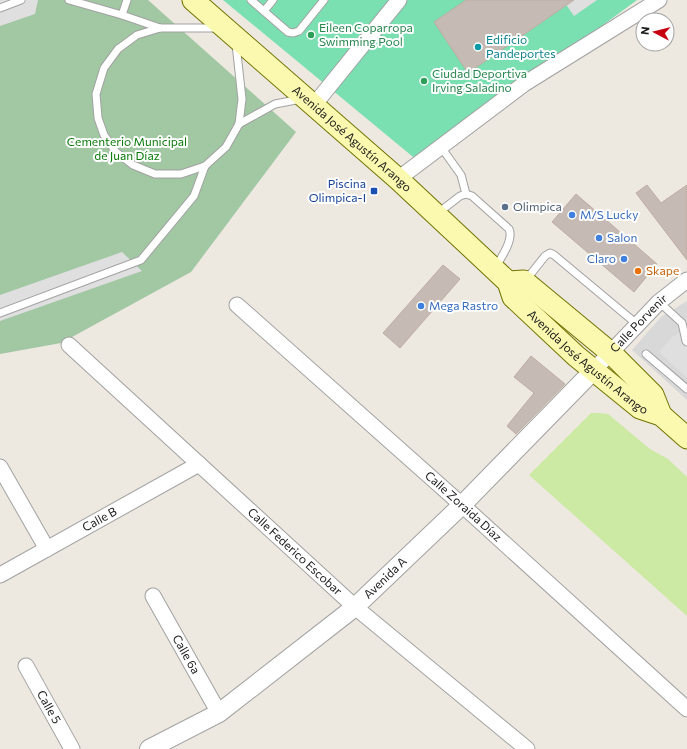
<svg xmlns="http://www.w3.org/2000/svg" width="687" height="749" viewBox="0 0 687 749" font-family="Commissioner,sans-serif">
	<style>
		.residential { fill: #d9d8d8 }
		.grass { fill: #cceaa3 }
		.cemetery { fill: #a1c7a3 }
		.pitch { fill: #7ae0b1 }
		.parking { fill: #dfdfdf }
		.building { fill: #c5bab4; stroke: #bfada2 }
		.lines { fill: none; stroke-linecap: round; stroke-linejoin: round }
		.service-casing { stroke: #a2a2a2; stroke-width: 9 }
		.minor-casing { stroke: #a2a2a2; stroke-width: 17 }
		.tertiary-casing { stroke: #a2a2a2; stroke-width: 20 }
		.secondary-casing { stroke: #717401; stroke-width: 23 }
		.service { stroke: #fff; stroke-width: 7 }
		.minor { stroke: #fff; stroke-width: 15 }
		.tertiary { stroke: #fff; stroke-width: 18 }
		.secondary { stroke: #fbf9b0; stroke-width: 21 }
		.leisure-dot { fill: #2e9e5b; stroke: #fff; stroke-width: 1.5 }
		.culture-dot { fill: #0f9aa8; stroke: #fff; stroke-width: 1.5 }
		.transit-dot { fill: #1a4fb4; stroke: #fff; stroke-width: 1.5 }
		.service-dot { fill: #5c6f8a; stroke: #fff; stroke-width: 1.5 }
		.shop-dot { fill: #3f7fe0; stroke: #fff; stroke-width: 1.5 }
		.food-dot { fill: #e8710a; stroke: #fff; stroke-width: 1.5 }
		.labels { text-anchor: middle; stroke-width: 4; stroke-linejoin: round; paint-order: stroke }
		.leisure-label { font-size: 12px; fill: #27864d; stroke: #fff; text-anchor: start }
		.culture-label { font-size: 12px; fill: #0d838f; stroke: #fff; text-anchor: start }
		.street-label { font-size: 12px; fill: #1b1b1b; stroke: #fff }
		.park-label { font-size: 12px; fill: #087b08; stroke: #fff }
		.transit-label { font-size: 12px; fill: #164399; stroke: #fff; text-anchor: end }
		.service-label { font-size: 12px; fill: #4e5e75; stroke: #fff; text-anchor: start }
		.shop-label { font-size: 12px; fill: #366cbe; stroke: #fff; text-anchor: start }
		.food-label { font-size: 12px; fill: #c56008; stroke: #fff; text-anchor: start }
	</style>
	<rect width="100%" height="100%" fill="#ede8e0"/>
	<path class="residential" d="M687 301V400L632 350 661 317Z"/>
	<path class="grass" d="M591 413H600L608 414 650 449 668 459 687 477V616L529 475Z"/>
	<path class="cemetery" d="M0 0H148L296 132 191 272 61 343 0 354Z"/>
	<path class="pitch" d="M223 0H637L418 161Z"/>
	<g class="parking">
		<path d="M0 0H38L35 14 0 26Z"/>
		<path d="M563 0H597L574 16Z"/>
		<path d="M122 252 142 271 0 321V295Z"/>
		<path d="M687 328V378L659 352 672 337Z"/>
	</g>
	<g class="building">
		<path d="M466 0H574L468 73 434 22Z"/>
		<path d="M647 185 661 203 687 185V260L636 193Z"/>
		<path d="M576 194 657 264 634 292 552 222Z"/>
		<path d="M443 265 460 279 400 348 383 333Z"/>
		<path d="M531 356 565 384 516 434 507 426 534 393 514 377Z"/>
	</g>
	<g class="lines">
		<g class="service-casing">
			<g id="service">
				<path d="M69 0 122 15 160 28"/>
				<path d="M251 0 288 32 293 33 299 31 324 0"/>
				<path d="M0 8 21 0"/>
				<path d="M264 11 273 0"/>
				<path d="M122 15 127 0"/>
				<path d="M218 28H160L137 35 118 49 104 68 96 94 98 118 104 135 116 152 133 165 155 174H181L205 166 226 147 239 124 242 99 236 44"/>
				<path d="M239 124 275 104 301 99"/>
				<path d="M441 147 461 175 466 194"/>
				<path d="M438 213 460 196 466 194 472 196 509 229C514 240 501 257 496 267"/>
				<path d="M526 280 545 256 550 253 554 255 638 325"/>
				<path d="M659 302 682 323 686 341 687 342"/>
				<path d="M0 313 141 260 194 196 205 166"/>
				<path d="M646 354 687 389"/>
			</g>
		</g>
		<g class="minor-casing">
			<g id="minor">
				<path d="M314 105 399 0"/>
				<path d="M398 179 524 84 659 0"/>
				<path id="s1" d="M237 305 462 505 687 709"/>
				<path id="s2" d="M69 345 355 607 527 749"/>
				<path id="s3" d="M593 371 659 302 687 280"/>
				<path d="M0 467 47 549"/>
				<path id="s4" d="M0 575 199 464"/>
				<path id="s5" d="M153 596 219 713"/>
				<path id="s6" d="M26 666 72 749"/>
			</g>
		</g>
		<g class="tertiary-casing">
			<g id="tertiary">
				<path id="s7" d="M149 749 219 713 355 607 462 505 593 371"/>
			</g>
		</g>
		<g class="secondary-casing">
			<g id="secondary">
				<path id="s8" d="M193 0 398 179 508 282 513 297 576 356 640 408 661 415 687 438"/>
				<path d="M508 282 524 281 611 353 653 395 661 415"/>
			</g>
		</g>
		<use href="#service" class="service"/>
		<use href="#minor" class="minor"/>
		<use href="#tertiary" class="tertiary"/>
		<use href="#secondary" class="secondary"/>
	</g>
	<g class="leisure-dot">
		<circle cx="311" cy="35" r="4"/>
		<circle cx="424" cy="81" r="4"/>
	</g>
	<circle class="culture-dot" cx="478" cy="47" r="4"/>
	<rect class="transit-dot" x="370" y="187" width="8" height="8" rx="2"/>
	<circle class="service-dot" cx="505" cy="207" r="4"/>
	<g class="shop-dot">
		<circle cx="572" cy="215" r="4"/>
		<circle cx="599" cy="238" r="4"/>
		<circle cx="624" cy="259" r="4"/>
		<circle cx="421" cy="306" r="4"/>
	</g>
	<circle class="food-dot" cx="638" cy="271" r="4"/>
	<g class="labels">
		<g class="leisure-label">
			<text x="319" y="32">Eileen Coparropa<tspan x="319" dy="14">Swimming Pool</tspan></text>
			<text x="432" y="78">Ciudad Deportiva<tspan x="432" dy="14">Irving Saladino</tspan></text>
		</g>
		<g class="culture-label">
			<text x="486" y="44">Edificio<tspan x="486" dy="14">Pandeportes</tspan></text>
		</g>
		<g class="street-label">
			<text dy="4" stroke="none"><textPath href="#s8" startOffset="211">Avenida José Agustín Arango</textPath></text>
			<text dy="4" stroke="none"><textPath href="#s3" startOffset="66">Calle Porvenir</textPath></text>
			<text dy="4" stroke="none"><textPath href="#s8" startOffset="538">Avenida José Agustín Arango</textPath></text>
			<text dy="4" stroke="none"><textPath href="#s1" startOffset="303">Calle Zoraida Díaz</textPath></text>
			<text dy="4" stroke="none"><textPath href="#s4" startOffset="114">Calle B</textPath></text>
			<text dy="4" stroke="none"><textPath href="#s2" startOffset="306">Calle Federico Escobar</textPath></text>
			<text dy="4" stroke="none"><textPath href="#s7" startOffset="293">Avenida A</textPath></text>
			<text dy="4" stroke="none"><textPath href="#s5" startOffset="67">Calle 6a</textPath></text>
			<text dy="4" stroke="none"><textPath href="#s6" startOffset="47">Calle 5</textPath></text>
		</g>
		<g class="park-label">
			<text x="127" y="146">Cementerio Municipal<tspan x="127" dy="14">de Juan Díaz</tspan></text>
		</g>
		<g class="transit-label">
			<text x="366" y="188">Piscina<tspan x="366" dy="14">Olimpica-I</tspan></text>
		</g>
		<g class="service-label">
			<text x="513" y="211">Olimpica</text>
		</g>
		<g class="shop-label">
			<text x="580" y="219">M/S Lucky</text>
			<text x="607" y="242">Salon</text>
			<text x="616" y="263" text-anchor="end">Claro</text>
			<text x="429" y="310">Mega Rastro</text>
		</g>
		<g class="food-label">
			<text x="646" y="275">Skape</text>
		</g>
	</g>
	<g transform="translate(655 32) rotate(277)"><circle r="19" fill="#ffffff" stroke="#a4a4a4"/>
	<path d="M0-3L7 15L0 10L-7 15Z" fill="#c70010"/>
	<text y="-6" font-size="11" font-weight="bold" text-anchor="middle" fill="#1b1b1b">N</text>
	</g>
</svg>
